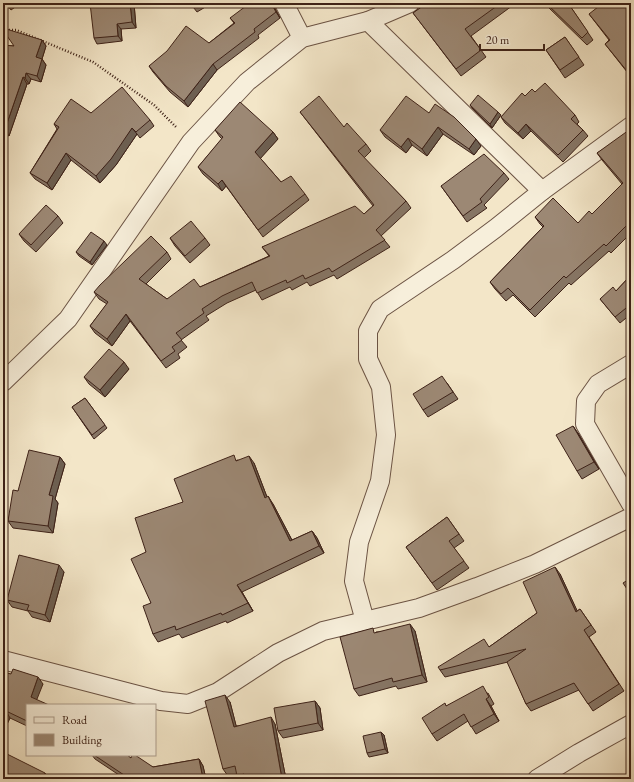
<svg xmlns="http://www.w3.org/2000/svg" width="634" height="782" viewBox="0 0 634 782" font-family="'EB Garamond',serif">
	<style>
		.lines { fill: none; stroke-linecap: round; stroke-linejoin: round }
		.street-casing { stroke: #6b5344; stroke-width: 20 }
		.path { stroke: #3e2218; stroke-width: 2.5; stroke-dasharray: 1 2; stroke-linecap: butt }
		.street { stroke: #f7efdb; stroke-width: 18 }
		.wall { fill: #867564; stroke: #3e2218 }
		.shaded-wall { fill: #6d5f51; stroke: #3e2218 }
		.building { fill: #9c8874; stroke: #3e2218 }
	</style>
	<rect width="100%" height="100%" fill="#f3e6c8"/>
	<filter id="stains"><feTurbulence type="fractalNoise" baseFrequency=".005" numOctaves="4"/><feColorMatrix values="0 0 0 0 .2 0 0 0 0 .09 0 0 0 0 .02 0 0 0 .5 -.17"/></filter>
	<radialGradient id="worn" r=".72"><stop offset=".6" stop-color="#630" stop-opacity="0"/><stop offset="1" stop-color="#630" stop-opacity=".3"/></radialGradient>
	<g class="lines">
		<g class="street-casing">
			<g id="street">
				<path d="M284 3 302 38"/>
				<path d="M368 21 542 191"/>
				<path d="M631 364 598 384 586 401 585 424 631 504"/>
				<path d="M3 382 68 319 191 142 247 82 302 38 368 21 410 3"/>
				<path d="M365 621 354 581 359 542 380 481 386 435 381 387 368 359V331L380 309 453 260 496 228 542 191 631 126"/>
				<path d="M3 660 161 701 188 704 218 692 278 653 323 631 419 608 477 587 535 564 631 517"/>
				<path d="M537 779 579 753 631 724"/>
			</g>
		</g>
		<path class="path" d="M3 30H16L93 62 154 105 177 128"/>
		<use href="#street" class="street"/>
	</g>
	<g class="wall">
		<path d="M3 3H21L11 10 8 6 3 9Z"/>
		<path d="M134 3 136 28 121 29 122 41 97 44 94 38Z"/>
		<path d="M190 3H212L197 12Z"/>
		<path d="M272 3 280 18 258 35 259 38 217 70 188 107 170 92 153 72 149 66 209 43 234 23 230 18Z"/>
		<path d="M309 3H316L311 6Z"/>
		<path d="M427 3H516L471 36 486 57 461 76 413 13Z"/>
		<path d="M543 3H568L593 40 587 45 547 6 546 7Z"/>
		<path d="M631 3V77L605 44 609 40 589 14Z"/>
		<path d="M565 37 584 65 565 78 546 50Z"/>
		<path d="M42 40 46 46 42 59 46 65 41 82 31 79 29 84H27L9 136 7 135 3 149V45L14 46Z"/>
		<path d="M535 92 575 115 579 122 577 124 583 130 588 136 563 162 531 131 523 139 505 123 501 117 525 96Z"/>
		<path d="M470 105 501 115 492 128 472 108Z"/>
		<path d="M300 112 344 127 366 144 371 151 364 158 406 201 411 208 381 236 390 247 337 279 334 275 310 286 307 282 292 290 290 287 262 300 256 290 227 303 206 316 209 320 181 340 187 347 178 354 180 358 166 368 130 321 112 346 95 333 90 326 107 304 99 299 94 292 167 252 171 259 146 284 167 299 200 287 269 256 262 247 364 214 373 206Z"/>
		<path d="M91 113 150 120 154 126 140 138 137 134 116 165 100 183 71 160 52 190 35 179 30 173 57 129 54 124Z"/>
		<path d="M429 113 481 146 474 155 443 134 427 156 412 145 406 153 385 137 380 130Z"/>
		<path d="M215 130 273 132 278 139 260 158 281 182 305 194 309 200 263 237 226 186 222 191 203 174 198 167 222 139 220 137Z"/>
		<path d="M631 132V233L611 253 609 251 571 285 569 283 535 317 513 295 506 301 495 289 490 282 543 227 540 224 535 217 578 223 592 214 622 184 602 160 597 153Z"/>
		<path d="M504 173 509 179 484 205 487 208 467 222 441 186Z"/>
		<path d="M58 216 63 223 36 252 24 241 19 234Z"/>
		<path d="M170 238H205L210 245 190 263 175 246Z"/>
		<path d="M107 245 92 265 79 256 76 252Z"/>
		<path d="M631 275V314L620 323 600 299 616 291Z"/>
		<path d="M129 369 105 397 89 384 84 377Z"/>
		<path d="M447 383 458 399 428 417 423 410Z"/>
		<path d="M85 398 107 428 94 439 72 407Z"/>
		<path d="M578 433 599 469 582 479 577 471Z"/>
		<path d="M60 457 65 464 55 499 58 503 53 533 13 528 8 521 18 491Z"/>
		<path d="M237 460 254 463 267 497 273 504 292 540 312 531 317 538 324 553 242 592 253 611 227 623 226 621 182 638 179 634 158 642 153 634 151 603 146 552 183 502Z"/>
		<path d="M447 517 464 541 454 548 469 568 437 590 406 547Z"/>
		<path d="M64 572 50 622 32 617 28 611 12 607 7 600Z"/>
		<path d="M560 574 577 611 580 609 596 632 589 637 624 691 593 711 579 690 531 711 526 704 508 662 445 677 440 670 489 647 537 613Z"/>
		<path d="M415 631 427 682 398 689 396 686 359 696 354 689 376 632Z"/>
		<path d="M3 672 43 684 27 705V726L10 718 3 732Z"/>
		<path d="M488 693 494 704 491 706 499 721 476 734 468 721 437 741 432 734 446 706Z"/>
		<path d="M315 701 320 708 323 730 283 738 278 731Z"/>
		<path d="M230 702 236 726 275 724 286 779H239L237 776V774L228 776 223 769Z"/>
		<path d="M384 735 388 753 369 757 367 753Z"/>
		<path d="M92 755H127L131 758 153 767 199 759 203 766 206 779H125L95 759Z"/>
	</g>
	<g class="shaded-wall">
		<path d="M130 3H134L136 28 132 22Z"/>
		<path d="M271 3H272L280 18 276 12Z"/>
		<path d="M117 24 121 29 122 41 118 36Z"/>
		<path d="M42 40 46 46 42 59 46 65 41 82 37 76 36 57Z"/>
		<path d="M213 64 217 70 188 107 184 101Z"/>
		<path d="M26 73 31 79 29 84 25 78Z"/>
		<path d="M23 77 27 84 9 136 5 129Z"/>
		<path d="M498 112 501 115 492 128 490 124Z"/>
		<path d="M526 124 531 131 523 139 518 133Z"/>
		<path d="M438 127 443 134 427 156 422 149Z"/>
		<path d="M132 128 137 134 116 165 100 183 96 176Z"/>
		<path d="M3 129 7 135 3 150Z"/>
		<path d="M273 132 278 139 260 159 255 152Z"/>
		<path d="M408 138 412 145 406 153 401 147Z"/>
		<path d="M476 139 481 146 474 155 469 149Z"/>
		<path d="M66 153 71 160 52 190 47 183Z"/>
		<path d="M222 180 226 186 222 191 218 184Z"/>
		<path d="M104 241 107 245 92 265 90 262Z"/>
		<path d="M126 314 130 321 112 346 107 339Z"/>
		<path d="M124 362 129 369 105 397 100 390Z"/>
		<path d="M573 426 578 433 599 469 594 462Z"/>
		<path d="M249 456 254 463 270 505 265 498Z"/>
		<path d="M60 457 65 464 55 499 58 503 53 533 48 526 49 495Z"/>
		<path d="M268 496 273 504 296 548 290 541Z"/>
		<path d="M312 531 317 538 324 553 319 546Z"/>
		<path d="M59 565 64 572 50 622 45 615Z"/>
		<path d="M555 567 560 574 581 619 576 612Z"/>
		<path d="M237 585 242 592 253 611 248 603Z"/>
		<path d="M410 624 415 631 427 682 422 675Z"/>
		<path d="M38 677 43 684 35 704 31 697Z"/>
		<path d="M225 695 230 702 238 733 234 727Z"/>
		<path d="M486 699 491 706 499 721 494 714Z"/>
		<path d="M315 701 320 708 323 730 318 723Z"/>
		<path d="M6 711 10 718 3 732V716Z"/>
		<path d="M271 717 275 724 286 779H282Z"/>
		<path d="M381 732 384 735 388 753 385 749Z"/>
		<path d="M199 759 203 766 206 779H203Z"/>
		<path d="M45 773 49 779H42Z"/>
	</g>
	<g class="building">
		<path d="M90 3H130L132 22 117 24 118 36 94 38Z"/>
		<path d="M190 3H197L192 6Z"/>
		<path d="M250 3H271L276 12 254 29 255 32 213 64 184 101 166 86 149 66 167 51 186 26 209 43 235 23 230 18Z"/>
		<path d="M427 3H501L465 29 481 50 456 69 413 13Z"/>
		<path d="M546 3H568L588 32 582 38Z"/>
		<path d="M603 3H631V76L605 44 610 40 589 14Z"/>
		<path d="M3 28 42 40 36 57 42 59 37 76 26 73 25 78 23 77 5 129H3V45L14 46 3 30Z"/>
		<path d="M565 37 579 57 560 70 546 50Z"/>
		<path d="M545 83 575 115 571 119 583 130 558 155 526 124 518 133 501 117 522 93 525 96 532 89 535 92Z"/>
		<path d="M122 87 150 120 136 132 132 128 111 159 96 176 66 153 47 183 30 173 59 127 54 124 71 99 91 113Z"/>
		<path d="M478 95 498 112 490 124 470 105Z"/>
		<path d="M319 96 344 127 347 123 366 144 358 151 406 201 376 230 385 240 332 272 329 268 305 279 303 275 287 283 286 280 257 293 252 282 222 296 202 309 204 313 176 333 182 340 172 347 175 351 161 361 126 314 107 339 90 326 108 302 94 292 100 285 151 236 167 252 139 279 167 299 194 279 200 287 270 256 262 247 355 206 364 214 374 205 300 112Z"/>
		<path d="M406 96 429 113 435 104 454 117 476 139 469 149 438 127 422 149 408 138 401 147 380 130Z"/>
		<path d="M240 102 273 132 255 152 281 182 291 176 305 194 258 230 222 180 218 184 198 167 223 137 215 130Z"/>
		<path d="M629 130 631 132V221L606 246 604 244 566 278 564 276 530 310 508 288 501 294 490 282 544 226 535 217 553 198 578 223 589 211 592 214 623 183 597 153Z"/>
		<path d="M484 154 504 173 480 199 482 202 463 216 441 186Z"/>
		<path d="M46 205 58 216 31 245 19 234Z"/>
		<path d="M191 221 205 238 185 256 170 238Z"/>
		<path d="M91 232 104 241 90 262 76 252Z"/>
		<path d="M631 275V304L615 317 600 299 613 287 616 291Z"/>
		<path d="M109 349 124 362 100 390 84 377Z"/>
		<path d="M442 376 453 392 423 410 413 394Z"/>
		<path d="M85 398 105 425 92 435 72 407Z"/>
		<path d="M573 426 594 462 577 471 556 435Z"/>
		<path d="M29 450 60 457 49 495 53 496 48 526 8 521 13 490 18 491Z"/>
		<path d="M234 455 236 461 249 456 265 498 268 496 290 541 312 531 319 546 237 585 248 603 222 615 221 613 176 630 175 626 153 634 143 606 151 603 131 559 146 552 135 518 183 502 174 479Z"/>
		<path d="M447 517 459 534 449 541 464 561 432 583 406 547Z"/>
		<path d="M19 555 59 565 45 615 27 610 29 605 7 600Z"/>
		<path d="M555 567 576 612 580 609 591 625 584 630 619 684 588 704 574 683 526 704 507 662 526 649 440 670 438 667 484 639 489 647 537 613 523 582Z"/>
		<path d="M631 578V595L623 583Z"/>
		<path d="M631 615V624L627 617Z"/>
		<path d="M410 624 422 675 393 682 392 678 354 689 340 637 373 628 374 633Z"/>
		<path d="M13 669 38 677 31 697 49 705H27V721L6 711 3 716V672L11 674Z"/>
		<path d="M483 686 489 697 486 699 494 714 471 727 464 714 432 734 422 718 445 703 446 706Z"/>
		<path d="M225 695 234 727 271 717 282 779H245L244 774 237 776 235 766 223 769 205 701Z"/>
		<path d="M315 701 318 723 278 731 274 708Z"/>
		<path d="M381 732 385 749 367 753 363 736Z"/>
		<path d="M3 752 45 773 42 779H3Z"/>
		<path d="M94 755H127L131 758 132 755H135L153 767 199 759 203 779H130Z"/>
	</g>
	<rect width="634" height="782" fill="none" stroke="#f3e6c8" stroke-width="16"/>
	<rect x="4" y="4" width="626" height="774" fill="none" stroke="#3e2218" stroke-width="2"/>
	<rect x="8" y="8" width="618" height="766" fill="none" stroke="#3e2218"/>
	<rect x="26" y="704" width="130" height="52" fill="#f7efdb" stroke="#ad9d8d"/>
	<rect x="34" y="717" width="20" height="6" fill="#f7efdb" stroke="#ad9d8d"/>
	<text x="62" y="724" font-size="12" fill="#3e2218">Road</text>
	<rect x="34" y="734" width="20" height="12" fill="#9c8874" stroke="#ad9d8d"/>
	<text x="62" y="744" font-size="12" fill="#3e2218">Building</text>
	<path d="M480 44v6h64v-6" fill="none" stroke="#3e2218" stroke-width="2"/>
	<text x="486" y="44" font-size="12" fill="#3e2218" stroke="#f7efdb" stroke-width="3" paint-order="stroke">20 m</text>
	<rect width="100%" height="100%" filter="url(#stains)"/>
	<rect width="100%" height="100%" fill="url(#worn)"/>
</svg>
